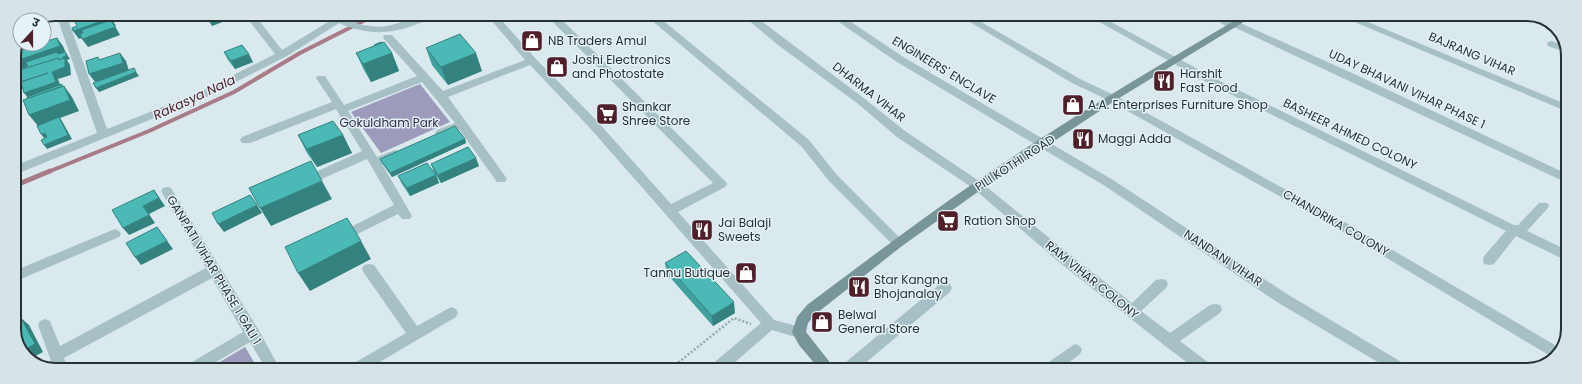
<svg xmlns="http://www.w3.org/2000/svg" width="1582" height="384" viewBox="0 0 1582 384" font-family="Poppins,'Noto Sans Devanagari',sans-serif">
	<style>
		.green { fill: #9c9bbc }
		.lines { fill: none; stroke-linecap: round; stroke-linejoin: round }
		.stream-far1 { stroke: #a87b86; stroke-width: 4 }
		.stream { stroke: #a87b86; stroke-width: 5 }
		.path { stroke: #91acb0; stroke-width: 2.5; stroke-dasharray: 2 2; stroke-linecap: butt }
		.street { fill: #a6c0c5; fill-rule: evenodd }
		.secondary { fill: #789698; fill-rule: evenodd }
		.wall { fill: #40a09d }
		.shaded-wall { fill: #34827f }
		.building { fill: #4bbab6; stroke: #34827f }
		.labels { text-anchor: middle; stroke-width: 3; stroke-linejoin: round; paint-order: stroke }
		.poi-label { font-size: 12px; fill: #263232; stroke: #e5f2f7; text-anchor: start }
		.street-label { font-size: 12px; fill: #263232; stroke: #e5f2f7 }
		.park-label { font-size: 12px; fill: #2f2d4e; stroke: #e5f2f7 }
		.water-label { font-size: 13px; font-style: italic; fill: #4f202a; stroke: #e5f2f7 }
		.rim { fill: none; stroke: #263232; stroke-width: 2 }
	</style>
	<rect width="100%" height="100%" fill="#d9e9ee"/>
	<g class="green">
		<path d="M420 84 450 122 381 153 351 112Z"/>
		<path d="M245 347 258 369H208Z"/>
	</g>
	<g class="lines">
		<path class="stream-far1" d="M48 172 149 131 234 92 300 53 377 14"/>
		<path class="stream" d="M14 186 50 171"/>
		<path class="path" d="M669 370 734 318 751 324"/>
		<g class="street">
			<path d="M56 14H66L107 129 198 93 275 54 244 14H254L282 50 338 16 348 20 360 14H374L356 23C394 35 404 14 437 14 432 19 424 21 417 24 390 35 366 35 339 23L287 56 206 97 14 175V166L97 133Z"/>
			<path d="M486 14H496L536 59 597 121 671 204 713 183 545 14H556L725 181 727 184 725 187 678 212 774 320 804 328 806 332 804 336 799 338 772 330 726 370H708L710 366 761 323 589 127 530 65 448 97 505 176 507 179 505 182H497L459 129 441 137 437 136 435 133 437 130 455 123 422 82 348 111 377 157 395 150 399 151 401 154 399 157 382 164 412 216 410 219H402L398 214 341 242 337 240 335 237 337 234 394 205 367 159 308 185H300L298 182 300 179 362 151 336 109 250 143H242L240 140 242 137 332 102 316 78 317 76H325L344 105 417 76 384 39 383 37 384 35H392L443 91 525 60Z"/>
			<path d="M644 14H655L809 140 837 175 902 240 904 243 902 246 898 248 894 246 829 181 801 146Z"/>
			<path d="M741 14H752L865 99 905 131 982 183 1069 254 1132 303 1156 280 1161 279 1166 280 1168 284 1166 288 1141 311 1170 333 1210 305 1215 304 1220 305 1222 309 1220 313 1180 341 1213 366 1215 370H1197L1164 345 1059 262 974 189 897 137 857 103 778 45Z"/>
			<path d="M827 14H839L905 58 1113 180 1287 294 1408 366 1410 370H1391L1277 302 1105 186 897 62Z"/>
			<path d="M958 15H969L1080 79 1116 96 1348 224 1560 348 1554 358 1552 357 1340 230 1108 100 1072 83Z"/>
			<path d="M1087 15H1098L1218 80 1514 225H1518L1539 203H1547L1549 206 1547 209 1527 231 1567 250V261L1516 236 1494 264 1489 265 1484 264 1483 260 1484 256 1506 231 1210 84Z"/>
			<path d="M1208 15H1219L1232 22H1238L1352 73 1567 174V183L1236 28H1229Z"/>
			<path d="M1338 15H1351L1568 105V112Z"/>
			<path d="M1552 41 1566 46 1568 53 1548 46 1547 44 1548 42Z"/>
			<path d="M167 187 171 188 258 329 280 369H266L250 342 204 369H185L187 365 243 332 212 278 64 358 68 369H54L38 325 40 321 45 319 50 321 60 346 206 268 161 191 163 188Z"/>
			<path d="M115 229 119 231 121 234 119 237 14 282V271Z"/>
			<path d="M369 264 374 265 417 326 451 307 456 309 458 313 456 317 368 369H349L351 365 406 333 364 273 362 269 364 265Z"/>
			<path d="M945 283 950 284 952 288 950 292 857 370H839L841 366 940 284Z"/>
			<path d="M1075 344 1080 346 1082 350 1080 354 1059 370H1041L1043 366Z"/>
		</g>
		<path class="secondary" d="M1244 15H1255L1116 100 982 189 902 246 817 313 808 323 806 332 836 370H820L799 345 792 332 797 317 807 305C862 264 917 222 974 183 1061 123 1153 69 1244 15Z"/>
	</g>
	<g class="wall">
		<path d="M426 48 482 71 448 85 432 65Z"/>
		<path d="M224 52 253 62 235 69 228 60Z"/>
		<path d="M356 53H392L399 71 371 82 364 70Z"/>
		<path d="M298 135H343L352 153 317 167 307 153Z"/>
		<path d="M465 139 466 143 392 177 382 163 380 159Z"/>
		<path d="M431 164 479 166 441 183 434 172Z"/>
		<path d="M436 175 439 183 410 196 402 184 398 176Z"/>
		<path d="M665 263 735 313 713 326 667 274Z"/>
	</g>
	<g class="shaded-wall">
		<path d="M109 14 116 26H115L120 35 88 47 82 39 115 26 79 39 73 31Z"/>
		<path d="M219 14H244L212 26 207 18Z"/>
		<path d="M48 17 50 20 44 22V20H41Z"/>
		<path d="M57 38 63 46 66 53 70 59 67 60 70 65 71 75 58 79 62 90 31 101 24 93 52 72 66 54 22 69 16 61Z"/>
		<path d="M120 53 126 61 129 71 95 82 89 74Z"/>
		<path d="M392 53 399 71 371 82 363 64Z"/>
		<path d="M476 53 482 71 448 85 441 67Z"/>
		<path d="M249 54 253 62 235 69 231 61Z"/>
		<path d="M14 62 16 64 20 84 14 86Z"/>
		<path d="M136 72 139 76 99 92 96 88Z"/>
		<path d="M64 86 72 97 79 111 60 118 62 121 72 139 47 149 44 145 68 135 38 126 29 115Z"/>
		<path d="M45 133 48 137 44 138 41 134Z"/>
		<path d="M14 134 18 138 21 148 14 151Z"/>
		<path d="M343 135 352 153 317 167 307 149Z"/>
		<path d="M465 139 466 143 392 177 390 173Z"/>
		<path d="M476 158 479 166 441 183 438 175Z"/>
		<path d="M436 175 439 183 410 196 407 188Z"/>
		<path d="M322 181 332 199 271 226 260 208Z"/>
		<path d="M154 190 165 206 149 214 155 223 129 235 123 228Z"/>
		<path d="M257 205 262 213 224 232 218 224Z"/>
		<path d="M157 227 173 249 141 265 135 257Z"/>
		<path d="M361 241 371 259 310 291 298 273Z"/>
		<path d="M734 302 735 313 713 326 712 316Z"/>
		<path d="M21 318 29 325 43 352 30 359 24 356 22 351Z"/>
	</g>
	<g class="building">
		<path d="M98 14H109L111 18 73 31 72 28 77 26 75 22Z"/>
		<path d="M205 14H219L207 18Z"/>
		<path d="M111 20 115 27 82 39 80 34 83 33 82 30Z"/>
		<path d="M460 34 476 53 441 67 426 48Z"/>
		<path d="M57 38 60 46 16 61 14 55 15 52 39 44H44V42Z"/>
		<path d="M381 42 382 43 375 46 374 45Z"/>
		<path d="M384 42 392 53 363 64 356 53Z"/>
		<path d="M242 45 249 54 231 61 224 52Z"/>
		<path d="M57 52 58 54 65 52 67 55 63 57 64 58 59 60 58 58 28 68 26 62Z"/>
		<path d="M120 53 123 63 89 74 86 61 98 57 99 60Z"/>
		<path d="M58 58 59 60 65 58V67L52 72 56 82 24 93 21 82 48 73 20 82 17 71Z"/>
		<path d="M14 67 17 80 14 81Z"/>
		<path d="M134 68 136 72 96 88 93 83Z"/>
		<path d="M62 84V86L28 99 27 97Z"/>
		<path d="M64 86 70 100 29 115 23 100Z"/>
		<path d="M59 117 68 135 44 145 41 140 47 137 45 133 41 134 37 126Z"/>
		<path d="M333 121 343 135 307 149 298 135Z"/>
		<path d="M455 126 465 139 390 173 380 159Z"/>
		<path d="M468 147 476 158 438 175 431 164Z"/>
		<path d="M311 161 322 181 260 208 249 188Z"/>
		<path d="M427 163 436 175 407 188 398 176Z"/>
		<path d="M154 190 159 198 143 206 149 215 123 228 112 210Z"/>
		<path d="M250 195 257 205 218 224 212 213Z"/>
		<path d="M347 218 361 241 298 273 285 247Z"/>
		<path d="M157 227 167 241 135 257 126 243Z"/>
		<path d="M686 251 734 302 712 316 665 263Z"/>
		<path d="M21 318 35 344 22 351 14 334V321Z"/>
	</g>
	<defs>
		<g id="shop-square" transform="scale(1.15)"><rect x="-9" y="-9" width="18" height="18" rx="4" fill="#4f202a" stroke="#e5f2f7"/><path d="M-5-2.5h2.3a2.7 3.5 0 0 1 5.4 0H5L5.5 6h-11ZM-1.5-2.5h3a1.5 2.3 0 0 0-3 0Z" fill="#fff"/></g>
		<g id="restaurant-square" transform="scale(1.15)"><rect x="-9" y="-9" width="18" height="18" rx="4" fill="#4f202a" stroke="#e5f2f7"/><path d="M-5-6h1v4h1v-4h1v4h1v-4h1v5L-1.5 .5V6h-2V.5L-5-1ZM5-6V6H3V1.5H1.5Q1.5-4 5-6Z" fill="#fff"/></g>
		<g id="supermarket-square" transform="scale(1.15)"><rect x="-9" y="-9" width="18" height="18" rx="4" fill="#4f202a" stroke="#e5f2f7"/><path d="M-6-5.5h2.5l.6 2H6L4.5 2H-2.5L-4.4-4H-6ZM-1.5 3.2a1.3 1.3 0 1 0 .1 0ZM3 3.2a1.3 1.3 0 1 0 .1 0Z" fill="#fff"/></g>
	</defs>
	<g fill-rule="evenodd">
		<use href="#shop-square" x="532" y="41"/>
		<use href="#shop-square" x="557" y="67"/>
		<use href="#restaurant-square" x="1164" y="81"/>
		<use href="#shop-square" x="1073" y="105"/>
		<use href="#supermarket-square" x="607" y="114"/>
		<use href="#restaurant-square" x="1083" y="139"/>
		<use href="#supermarket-square" x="948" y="221"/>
		<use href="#restaurant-square" x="702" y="230"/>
		<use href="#shop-square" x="746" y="273"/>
		<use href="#restaurant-square" x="859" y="287"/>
		<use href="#shop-square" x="822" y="322"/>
	</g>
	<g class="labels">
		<g class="poi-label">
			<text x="548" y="45">NB Traders Amul</text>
			<text x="572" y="64">Joshi Electronics<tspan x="572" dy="14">and Photostate</tspan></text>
			<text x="1180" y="78">Harshit<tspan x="1180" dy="14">Fast Food</tspan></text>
			<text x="1088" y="109">A.A. Enterprises Furniture Shop</text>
			<text x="622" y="111">Shankar<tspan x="622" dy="14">Shree Store</tspan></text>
			<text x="1098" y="143">Maggi Adda</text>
			<text x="964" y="225">Ration Shop</text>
			<text x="718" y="227">Jai Balaji<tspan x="718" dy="14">Sweets</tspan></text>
			<text x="730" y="277" text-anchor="end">Tannu Butique</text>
			<text x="874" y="284">Star Kangna<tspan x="874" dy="14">Bhojanalay</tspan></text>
			<text x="838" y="319">Belwal<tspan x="838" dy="14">General Store</tspan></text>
		</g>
		<g class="street-label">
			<text transform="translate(1472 54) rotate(23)" y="4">BAJRANG VIHAR</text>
			<text transform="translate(944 70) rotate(31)" y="4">ENGINEERS' ENCLAVE</text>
			<text transform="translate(1407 89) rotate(25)" y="4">UDAY BHAVANI VIHAR PHASE 1</text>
			<text transform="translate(869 92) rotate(38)" y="4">DHARMA VIHAR</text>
			<text transform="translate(1350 134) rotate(26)" y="4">BASHEER AHMED COLONY</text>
			<text transform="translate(1015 163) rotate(-33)" y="4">PILI KOTHI ROAD</text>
			<text transform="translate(1336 223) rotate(30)" y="4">CHANDRIKA COLONY</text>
			<text transform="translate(1223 258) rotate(34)" y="4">NANDANI VIHAR</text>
			<text transform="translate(214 270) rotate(59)" y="4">GANPATI VIHAR PHASE 1 GALI 1</text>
			<text transform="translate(1092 280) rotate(39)" y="4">RAM VIHAR COLONY</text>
		</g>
		<g class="park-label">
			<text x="389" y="127">Gokuldham Park</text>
		</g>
		<g class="water-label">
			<text transform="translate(194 97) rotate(-25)" y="5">Rakasya Nala</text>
		</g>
	</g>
	<path d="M0 0H1582V384H0ZM55 21H1527A34 34 0 0 1 1561 55V329A34 34 0 0 1 1527 363H55A34 34 0 0 1 21 329V55A34 34 0 0 1 55 21Z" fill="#d6e3e7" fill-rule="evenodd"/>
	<path class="rim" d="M55 21H1527A34 34 0 0 1 1561 55V329A34 34 0 0 1 1527 363H55A34 34 0 0 1 21 329V55A34 34 0 0 1 55 21Z"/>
	<g transform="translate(32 32) rotate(21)"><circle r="19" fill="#e5f2f7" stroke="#99a5a8"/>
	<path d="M0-3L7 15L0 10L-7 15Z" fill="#4f202a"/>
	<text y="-6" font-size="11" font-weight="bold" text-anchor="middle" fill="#263232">उ</text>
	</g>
</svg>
